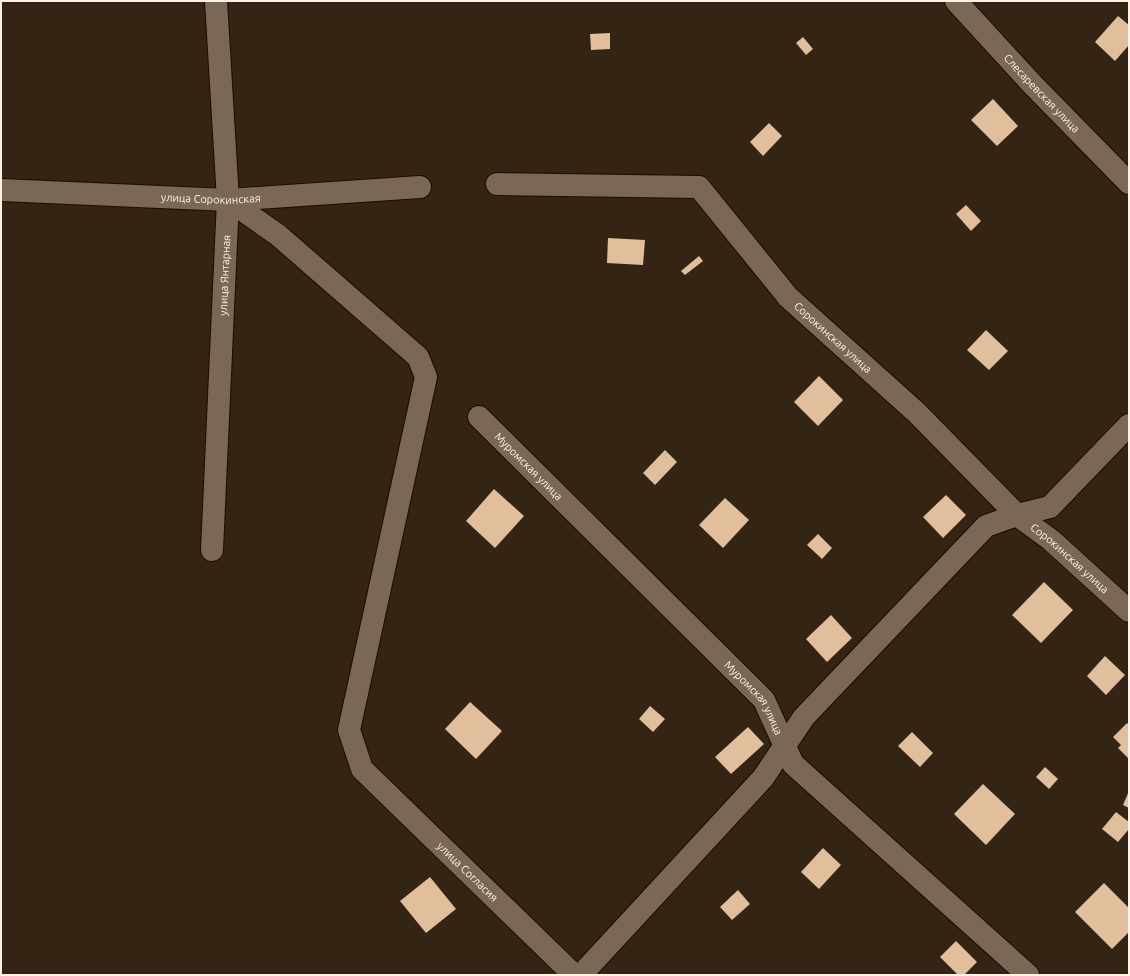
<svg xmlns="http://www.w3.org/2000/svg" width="1130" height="976" viewBox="0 0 1130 976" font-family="Ubuntu,sans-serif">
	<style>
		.building { fill: #e1be9c }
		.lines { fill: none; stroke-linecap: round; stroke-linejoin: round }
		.minor-casing { stroke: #1b0c01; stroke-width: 24 }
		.minor { stroke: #7a6755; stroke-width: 22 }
		.labels { text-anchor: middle; stroke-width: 4; stroke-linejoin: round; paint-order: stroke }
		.street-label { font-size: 11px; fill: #fdf2e7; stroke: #160f08 }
	</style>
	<rect width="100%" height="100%" fill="#342413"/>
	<g class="building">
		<path d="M1118 16 1129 25V45L1115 61 1095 42Z"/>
		<path d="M610 33V49L591 50 590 34Z"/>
		<path d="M803 37 813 49 806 55 796 43Z"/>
		<path d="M993 99 1018 126 997 146 971 120Z"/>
		<path d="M769 123 782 136 763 156 750 142Z"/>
		<path d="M966 205 981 221 971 231 956 214Z"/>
		<path d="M608 238 645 240 643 265 607 263Z"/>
		<path d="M699 256 703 261 685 275 681 271Z"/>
		<path d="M986 330 1008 351 989 370 967 350Z"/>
		<path d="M819 376 843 400 818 426 794 402Z"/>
		<path d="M665 450 677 462 655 485 643 473Z"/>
		<path d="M494 489 524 516 495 548 466 521Z"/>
		<path d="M946 495 966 515 943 538 923 517Z"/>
		<path d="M725 498 749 520 723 548 699 525Z"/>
		<path d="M818 534 832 548 822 559 807 545Z"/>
		<path d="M1044 582 1073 610 1041 643 1012 615Z"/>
		<path d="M831 615 852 638 827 662 806 639Z"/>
		<path d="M1105 656 1125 675 1106 695 1087 676Z"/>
		<path d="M470 702 502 731 476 759 445 729Z"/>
		<path d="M650 706 665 719 653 732 639 719Z"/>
		<path d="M1127 723 1129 725V759L1118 748 1121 745 1113 737Z"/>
		<path d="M748 727 764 744 731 774 715 757Z"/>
		<path d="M912 732 933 753 920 767 898 746Z"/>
		<path d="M1045 767 1058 779 1049 789 1036 777Z"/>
		<path d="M983 784 1015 814 986 845 954 814Z"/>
		<path d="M1129 791V808L1123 805Z"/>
		<path d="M1116 812 1129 822V829L1118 842 1102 829Z"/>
		<path d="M823 848 841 865 819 889 801 872Z"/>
		<path d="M430 877 456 909 426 933 400 901Z"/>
		<path d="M1104 883 1129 908V932L1112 949 1075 912Z"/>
		<path d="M738 890 750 904 732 920 720 907Z"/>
		<path d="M956 941 977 962 964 975H958L940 957Z"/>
	</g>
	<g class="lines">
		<g class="minor-casing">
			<g id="minor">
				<path id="s1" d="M956 1 1032 84 1129 183"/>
				<path id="s2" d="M497 184 699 187 788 297 917 413 1017 515 1051 540 1129 611"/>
				<path id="s3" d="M1 190 228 200 420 187"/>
				<path id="s4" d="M228 200 278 235 418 357 426 377 349 730 362 769 574 975"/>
				<path id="s5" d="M479 417 764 700 793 764 1028 975"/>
				<path id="s6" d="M212 550 228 200 216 1"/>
				<path d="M581 975 763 778 804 717 986 526 1017 515 1050 507 1129 425"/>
			</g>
		</g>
		<use href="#minor" class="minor"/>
	</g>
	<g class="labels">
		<g class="street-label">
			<text dy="4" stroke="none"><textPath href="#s1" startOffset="126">Слесаревская улица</textPath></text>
			<text dy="4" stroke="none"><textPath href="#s3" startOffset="210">улица Сорокинская</textPath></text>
			<text dy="4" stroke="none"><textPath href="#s6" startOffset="275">улица Янтарная</textPath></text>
			<text dy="4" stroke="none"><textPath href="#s2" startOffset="404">Сорокинская улица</textPath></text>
			<text dy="4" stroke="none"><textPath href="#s5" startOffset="70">Муромская улица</textPath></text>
			<text dy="4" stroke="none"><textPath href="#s2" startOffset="728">Сорокинская улица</textPath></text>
			<text dy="4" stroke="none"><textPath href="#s5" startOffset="394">Муромская улица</textPath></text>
			<text dy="4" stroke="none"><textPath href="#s4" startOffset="818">улица Согласия</textPath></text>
		</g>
	</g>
	<rect width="1130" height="976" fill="none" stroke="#fdf2e7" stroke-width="4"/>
</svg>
